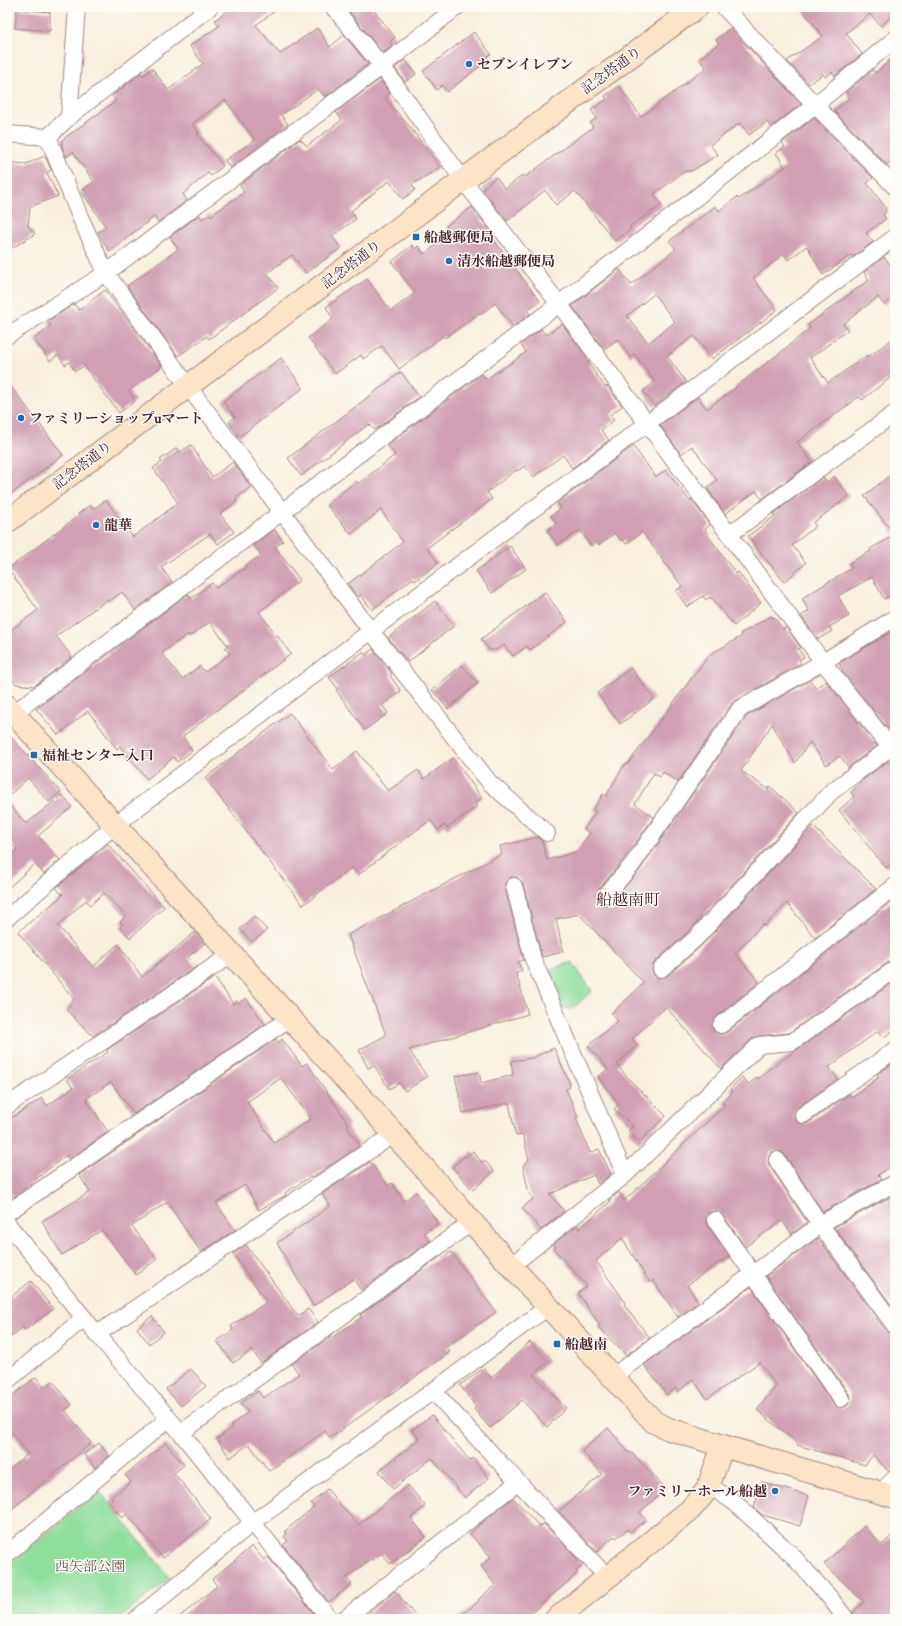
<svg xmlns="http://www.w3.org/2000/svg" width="902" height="1626" viewBox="0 0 902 1626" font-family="'IM FELL Double Pica','Noto Serif JP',serif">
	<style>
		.green { fill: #90de9c; stroke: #6d7e64 }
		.building { fill: #d09fb3; fill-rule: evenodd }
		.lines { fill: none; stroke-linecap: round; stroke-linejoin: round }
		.street-casing { stroke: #a18684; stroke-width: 18 }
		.secondary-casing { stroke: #a18684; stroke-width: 24 }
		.street { stroke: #fff; stroke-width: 16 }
		.secondary { stroke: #fee4c6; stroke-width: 22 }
		.poi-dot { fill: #1f6fb2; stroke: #fdfcf7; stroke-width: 1.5 }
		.labels { text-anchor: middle; stroke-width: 3; stroke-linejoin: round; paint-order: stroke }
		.poi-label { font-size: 14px; font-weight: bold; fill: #4a1f2b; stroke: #fdfcf7; text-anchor: start }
		.street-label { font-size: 14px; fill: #4a1f2b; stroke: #fdfcf7 }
		.park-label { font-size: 14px; fill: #5f584d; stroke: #fdfcf7 }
		.quarter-label { font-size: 16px; fill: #4a1f2b; stroke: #fdfcf7 }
	</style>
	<rect width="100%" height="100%" fill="#fdfcf7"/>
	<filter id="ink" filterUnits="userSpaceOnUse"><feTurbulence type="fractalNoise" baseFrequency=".025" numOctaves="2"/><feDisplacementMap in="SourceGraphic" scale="8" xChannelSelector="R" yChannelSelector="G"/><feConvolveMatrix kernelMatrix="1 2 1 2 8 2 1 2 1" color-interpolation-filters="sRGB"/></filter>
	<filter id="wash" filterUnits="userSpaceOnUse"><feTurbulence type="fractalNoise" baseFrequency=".012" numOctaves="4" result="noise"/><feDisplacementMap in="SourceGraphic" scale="16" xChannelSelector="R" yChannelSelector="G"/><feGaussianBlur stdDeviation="0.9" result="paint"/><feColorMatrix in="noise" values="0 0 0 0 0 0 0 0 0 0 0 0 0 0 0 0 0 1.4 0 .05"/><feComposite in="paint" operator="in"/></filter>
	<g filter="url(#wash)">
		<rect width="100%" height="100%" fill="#f8eedd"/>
		<g class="green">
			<path d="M572 962 592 991 572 1009 562 1008 546 971Z"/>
			<path d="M99 1491 170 1578 119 1619H10L7 1616V1565Z"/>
		</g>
		<g id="blocks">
			<g class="building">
				<path d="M233 7H280L256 25 280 54 317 28 330 47 344 35 368 64 325 97 318 89 281 115 288 124 230 168 225 160 255 140 225 100 192 124 199 133 197 134 223 166 211 176 208 173 183 194 187 200 158 222 154 217 109 251 98 232 106 227 81 191 94 182 73 152 66 157 62 146V140L116 101 112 96 141 73 143 76 152 68 168 90 203 64 190 46 219 26 215 20Z"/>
				<path d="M345 7H371L395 37 390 42 393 46 383 53Z"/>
				<path d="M800 7H895V13L881 26 870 14 846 33 862 54 835 76 832 72 825 77 823 74 809 84 787 61 823 36Z"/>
				<path d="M17 9 50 12V31L15 28Z"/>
				<path d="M730 28 801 104 771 127 767 122 749 135 740 123 710 145 718 155 691 171H685L654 194 662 205 630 226 631 229 615 241 575 191 556 205 545 190 507 221 484 192 483 188 496 177 505 189 523 175 525 177 593 127 590 123 597 118 591 110 607 99 605 96 619 86 641 117 706 68 699 59 719 43 716 40Z"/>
				<path d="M474 32 491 54 482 60 484 63 447 92 442 85 437 90 423 71Z"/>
				<path d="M895 55V158L887 165 834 111 850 98 846 92 873 70 876 73Z"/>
				<path d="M405 60 416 74 405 82 395 68Z"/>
				<path d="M380 79 390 94 385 99 410 127 440 167 412 185 415 190 403 199 389 181 351 211 356 219 332 236 341 248 306 273 292 255 267 273 278 288 209 339 207 336 178 356 127 286 178 249 170 237 199 215 202 219 210 214 211 216 244 192 240 185 300 139 307 146 342 120 336 112Z"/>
				<path d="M814 118 873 178 867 183 886 208 885 210 886 212 883 214 886 219 866 233 873 242 853 257 851 255 823 275 807 246 788 260 784 254 753 278 777 310 712 359 694 336 667 356 686 382 654 406 643 391 655 382 634 354 630 357 618 339 604 349 572 306 619 269 631 285 676 249 669 241 716 206 719 211 737 197 739 199 785 167 776 153 785 147 782 143ZM654 294 675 322 648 343 627 316Z"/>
				<path d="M45 156 51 170 47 173 58 196 30 207 28 226 35 234 7 251V162L26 164Z"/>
				<path d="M472 207 491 232 489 234 540 301 527 310 530 314 513 327 495 303 480 315 479 313 445 338 443 336 399 369 382 346 363 359 361 355 335 374 308 338 333 319 326 307 367 279 391 311 415 293 392 262 412 245 415 249 418 246 424 254 451 234 446 226Z"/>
				<path d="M884 257 895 271V296L884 305 878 297 843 324 848 330 810 358 828 383 867 355 868 357 895 337V374L862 400 859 397 797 442 812 462 762 499 756 491 725 514 707 488 717 480 692 446 681 454 660 425 698 397 707 409 736 388 735 387 780 353 810 328 808 325 869 280 864 272Z"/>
				<path d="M105 290 162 366 129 391 135 401 119 413 84 366 75 371 69 362 65 365 58 355 50 361 34 339 51 326 48 322 51 319 74 304 79 310Z"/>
				<path d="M562 324 590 361 588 363 605 387 607 386 622 406 610 415 614 420 601 430 609 440 572 468 563 455 533 477 525 466 517 471 516 470 487 492 492 499 427 548 438 563 415 581 413 578 372 610 361 595 358 597 348 584 403 542 381 510 351 534 327 505 356 481 358 484 395 455 387 445 482 374 486 379 514 361 526 352 521 345 541 329 546 335Z"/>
				<path d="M281 358 303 388 239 437 229 422 235 417 223 401Z"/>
				<path d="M401 372 419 397 375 430 369 424 301 476 288 458Z"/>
				<path d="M7 381 63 455 7 497Z"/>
				<path d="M191 445 212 477 233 462 251 487 235 499 237 501 220 514 234 532 218 544 210 534 161 567 172 582 135 610 122 592 108 602 107 600 56 636 72 657 34 686 16 684 7 672V633L38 610 8 569 79 515 78 514 90 505 93 509 106 500 133 537 178 503 153 468 162 462 160 460 177 448 180 452Z"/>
				<path d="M633 446 656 477 666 470 690 501 691 499 710 525 705 529 709 537 736 574 738 572 761 603 734 626 712 598 711 599 710 597 706 600 703 596 687 607 676 591 682 586 642 532 626 544 623 539 621 541 615 533 599 545 597 542 591 546 580 530 558 545 547 531 556 523 551 516 561 508 557 503Z"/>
				<path d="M895 471V593L884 599 872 577 838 596 849 616 829 627 832 631 818 639 801 616 809 611 802 598 852 568 849 563 871 551 870 549 895 535 864 496Z"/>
				<path d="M834 476 849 496 813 523 816 526 792 545 806 563 784 582 748 536 775 516 773 514 823 477 827 482Z"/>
				<path d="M274 529 283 541 275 547 300 580 259 612 291 654 183 736 192 751 177 762 174 757 147 779 120 746 117 749 88 711 58 735 36 709 188 594 191 599 212 583 216 588 246 567 245 566 261 555 253 545ZM210 622 228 646 225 648 230 654 205 672 200 666 182 679 162 653 188 634 190 636Z"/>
				<path d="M510 546 526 569 492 593 476 571Z"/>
				<path d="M545 592 567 622 530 650 527 646 513 656 504 645 496 650H489L481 639Z"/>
				<path d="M435 601 454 626 408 662 388 638Z"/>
				<path d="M771 616 773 618 774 617 783 629 786 627 801 648 798 649 804 657 799 660 801 663 732 703 678 782 663 772 660 777 654 773 635 804 654 817 624 859 598 890 596 895V899L603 905H608L639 871 747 716 810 680 815 688 826 681 877 746 848 767 840 756 826 765 810 742 795 763 772 724 741 771 768 789 770 786 799 813 689 931 655 962 652 966V971L654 976 658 978 667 976 702 945 813 826 876 889 815 938 787 903 765 926 763 924 735 953 759 982 715 1018 712 1026 713 1031 718 1034H723L727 1032 891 902 895 907V960L890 961 789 1033 758 1036 753 1038 721 1069 666 1007 632 1039 637 1045 617 1065 629 1079 666 1116 639 1142 628 1131 633 1126 614 1109 619 1104 598 1077 608 1069 588 1046 618 1021 611 1014 644 983 579 914 556 919 563 952 542 957 523 883 517 877H511L505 883V888L524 960 518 962 522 971 516 973 528 1014 409 1050 427 1077 405 1091 399 1083 389 1089 374 1065 368 1068 359 1050 386 1035 348 935 502 854 500 846 538 837 542 841 547 860 576 852 590 833 584 829 596 812 593 810 603 794 606 796 625 764 627 765 709 655 742 636 740 634Z"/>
				<path d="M895 630V725L888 729 842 671H843L839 663Z"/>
				<path d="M373 649 392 674 390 676 401 691 382 705 388 713 365 730 336 690 338 689 329 677 363 652 365 655Z"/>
				<path d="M462 665 478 683 448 709 432 690Z"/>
				<path d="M631 668 654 699 620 724 597 693Z"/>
				<path d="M290 713 333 770 357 751 388 791 418 770 424 779 453 758 482 798 475 803 477 806 447 828 445 825 438 830 430 820 358 875 352 867 303 905 205 778Z"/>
				<path d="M7 733 61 792 49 802 28 778 7 797Z"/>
				<path d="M888 761 895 770V861L886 868 839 810 854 797 851 792 860 784V782Z"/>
				<path d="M62 795 72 807 38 836 60 860 44 874 35 864 7 889V858L17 850 7 839V802L26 824Z"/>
				<path d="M108 844 164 907 130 938 120 927 123 924 120 922 126 916 104 893 90 905 86 900 58 926 93 967 118 944 142 977 195 932 205 943 188 957 196 967 93 1036 66 1010 74 999 18 932 63 895 56 888Z"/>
				<path d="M254 916 267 930 252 942 240 929Z"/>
				<path d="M215 977 233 1004 237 1001 239 1003 246 998 265 1024 134 1114 111 1082 86 1099 108 1132 69 1159 66 1155 14 1197 7 1189V1121L42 1098 47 1106 73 1088 67 1079 108 1052 107 1050Z"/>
				<path d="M895 981V1029L883 1038 878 1031 829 1067 838 1079 798 1107 795 1111 794 1115 795 1120 799 1123 803 1124 808 1123 849 1094 852 1097 877 1079 879 1077 877 1074 895 1062V1162L878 1175 882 1179 823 1212 785 1155 782 1152 777 1151 771 1152 768 1160 769 1165 807 1222 792 1234 782 1221 745 1247 722 1214 715 1211 709 1212 706 1220 707 1225 729 1256 687 1285 698 1302 678 1317 653 1280 650 1283 622 1238 596 1261 626 1303 624 1305 650 1338 626 1355 598 1327 600 1325 578 1293 587 1286 554 1249 556 1247 554 1244 576 1226 579 1229 611 1201 609 1200 619 1192 624 1201 725 1105 722 1103 733 1092 730 1089 742 1077 749 1084 757 1077 758 1079 769 1069Z"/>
				<path d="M276 1039 278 1043 282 1039 302 1066 307 1063 349 1125 347 1127 359 1144 358 1145 359 1146 311 1178 310 1177 285 1193 286 1195 259 1210 245 1185 216 1203 235 1230 201 1252 167 1202 132 1226 157 1259 136 1275 102 1230 62 1255 42 1221 90 1192 79 1175ZM281 1078 311 1119 274 1143 247 1102Z"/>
				<path d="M554 1048 570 1084 569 1085 570 1087 566 1089 578 1117 576 1118 590 1153 599 1149 611 1174 598 1184 594 1175 550 1194 564 1211 541 1230 522 1208 533 1199 529 1194 523 1166 529 1160 523 1135 516 1136 509 1103 463 1113 455 1076 479 1072 481 1083 513 1075 511 1061 532 1058Z"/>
				<path d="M473 1151 481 1162 485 1161 494 1171 473 1190 452 1167 465 1156 466 1157Z"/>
				<path d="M370 1162 388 1186 392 1183 404 1201 416 1192 438 1223 424 1233 430 1241 361 1290 353 1279 313 1306 277 1243 330 1206 322 1194Z"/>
				<path d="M894 1195 895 1196V1310L834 1227Z"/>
				<path d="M818 1238 887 1332 895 1335V1469L888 1471 873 1455 865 1465 797 1445V1443L757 1410 776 1386 760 1362 707 1399 693 1379 678 1392 676 1388 667 1395 644 1365 751 1287 833 1404 837 1407 841 1408 847 1406 850 1399 849 1394 766 1276Z"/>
				<path d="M246 1245 298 1316 308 1309 318 1322 261 1363 252 1350 233 1363 217 1341 233 1330 231 1326 267 1302 233 1254Z"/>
				<path d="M451 1252 496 1312 446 1347 450 1352 330 1438 325 1431 269 1471 249 1444 230 1458 217 1439 233 1427 231 1425 248 1412 241 1403 258 1391 263 1398 299 1374 292 1364 329 1338 330 1339 362 1317 360 1315 441 1256 443 1258Z"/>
				<path d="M31 1281 53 1309 25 1330 23 1327 7 1340V1300Z"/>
				<path d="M152 1316 164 1332 149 1344 137 1328Z"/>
				<path d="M530 1342 548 1361 533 1375 566 1408 547 1427 522 1400 490 1428 474 1409 476 1407 460 1385 484 1368 491 1378Z"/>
				<path d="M191 1369 206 1386 181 1406 166 1389Z"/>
				<path d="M36 1377 44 1387 53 1381 72 1405 65 1410 91 1443 7 1513V1471L28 1454 7 1426V1400Z"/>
				<path d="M432 1415 470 1461 473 1458 489 1478 465 1498 432 1458 393 1489 379 1471 419 1439 412 1430Z"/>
				<path d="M608 1428 629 1453 631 1452 666 1489 640 1512 646 1520 630 1532 628 1529 616 1538 614 1536 597 1552 559 1511 602 1474 582 1451Z"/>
				<path d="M99 1443 109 1456 95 1468 84 1454Z"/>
				<path d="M166 1443 184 1465 174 1473 211 1519 163 1558 127 1514 122 1518 109 1502 113 1499 111 1497 131 1482 125 1475Z"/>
				<path d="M762 1482 809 1496 800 1526 763 1515 754 1508Z"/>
				<path d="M408 1485 425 1506 411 1518 426 1537 390 1564 382 1553 372 1560 371 1559 346 1578 352 1584 329 1602 283 1545 288 1541 284 1536 287 1534 285 1531 314 1507 311 1503 327 1489 358 1525Z"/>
				<path d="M513 1498 540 1527 544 1524 583 1565 576 1571 578 1573 524 1619H456L479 1601 478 1600 495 1585 481 1566 491 1557 470 1534 479 1525Z"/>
				<path d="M864 1526 882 1545 895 1533V1619H855L853 1612 864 1602 824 1564Z"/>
				<path d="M252 1546 264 1560 268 1557 314 1614 309 1619H177L217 1586 212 1579Z"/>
				<path d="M395 1591 418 1619H361L383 1601Z"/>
			</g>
		</g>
	</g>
	<g filter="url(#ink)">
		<use href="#blocks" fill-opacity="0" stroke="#a18684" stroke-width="1"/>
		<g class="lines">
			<g class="street-casing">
				<g id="street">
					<path d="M333 7 382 66 463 180 559 304 823 662 895 753"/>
					<path d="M724 7 815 105 895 187"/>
					<path d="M69 117 77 7"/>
					<path d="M7 134 48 137 69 117 210 7"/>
					<path d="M48 137 80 217 106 273 188 386 371 631 428 704 490 783 547 833"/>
					<path d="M7 336 106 273 382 66 457 7"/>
					<path d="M730 534 895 413"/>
					<path d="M7 718 559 304 815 105 895 39"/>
					<path d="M514 886 533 959 625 1175"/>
					<path d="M605 896 632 865 740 709 823 662 895 618"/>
					<path d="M7 918 115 825 371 631 895 237"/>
					<path d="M661 969 696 938 831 792 895 744"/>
					<path d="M721 1025 895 886"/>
					<path d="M7 1106 232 954"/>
					<path d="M803 1115 895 1050"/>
					<path d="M777 1160 820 1224 895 1326"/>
					<path d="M7 1213 290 1018"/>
					<path d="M715 1220 841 1399"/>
					<path d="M7 1223 97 1334 181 1433 330 1619"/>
					<path d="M511 1266 625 1175 759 1045 792 1042 895 969"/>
					<path d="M97 1334 394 1134"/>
					<path d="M612 1377 824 1222 895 1183"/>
					<path d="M7 1381 84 1318"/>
					<path d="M433 1391 607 1577"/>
					<path d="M181 1433 472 1222"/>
					<path d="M708 1485 734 1502 792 1555 831 1599 846 1619"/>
					<path d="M881 1492 895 1478"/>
					<path d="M7 1554 168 1419"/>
					<path d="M136 1619 252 1523 548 1307"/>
					<path d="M344 1619 518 1482"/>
				</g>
			</g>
			<g class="secondary-casing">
				<g id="secondary">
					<path d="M7 522 463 180 697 7"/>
					<path d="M7 706 354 1089 511 1266 654 1422 669 1429 723 1446 895 1497"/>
					<path d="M556 1619 690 1510 707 1490 723 1446"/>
				</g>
			</g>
			<use href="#street" class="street"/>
			<use href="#secondary" class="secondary"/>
		</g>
	</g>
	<g class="poi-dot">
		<circle cx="469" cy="64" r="4"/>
		<rect x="412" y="233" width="8" height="8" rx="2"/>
		<circle cx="449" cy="261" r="4"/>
		<circle cx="21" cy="418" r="4"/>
		<circle cx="96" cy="525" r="4"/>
		<rect x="30" y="751" width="8" height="8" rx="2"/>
		<rect x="553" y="1340" width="8" height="8" rx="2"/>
		<circle cx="775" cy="1491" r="4"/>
	</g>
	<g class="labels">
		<g class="poi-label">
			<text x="477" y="69">セブンイレブン</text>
			<text x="424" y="242">船越郵便局</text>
			<text x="457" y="266">清水船越郵便局</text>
			<text x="29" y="423">ファミリーショップuマート</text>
			<text x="104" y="530">龍華</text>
			<text x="42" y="760">福祉センター入口</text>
			<text x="565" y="1349">船越南</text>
			<text x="767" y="1496" text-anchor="end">ファミリーホール船越</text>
		</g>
		<g class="street-label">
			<text transform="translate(611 70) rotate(-36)" y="5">記念塔通り</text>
			<text transform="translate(351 264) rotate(-37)" y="5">記念塔通り</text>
			<text transform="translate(82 465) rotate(-37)" y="5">記念塔通り</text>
		</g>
		<g class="park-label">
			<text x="90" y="1571">西矢部公園</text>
		</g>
		<g class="quarter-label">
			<text x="628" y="905">船越南町</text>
		</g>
	</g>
	<rect width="902" height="1626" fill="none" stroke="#fdfcf7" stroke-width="24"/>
</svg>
